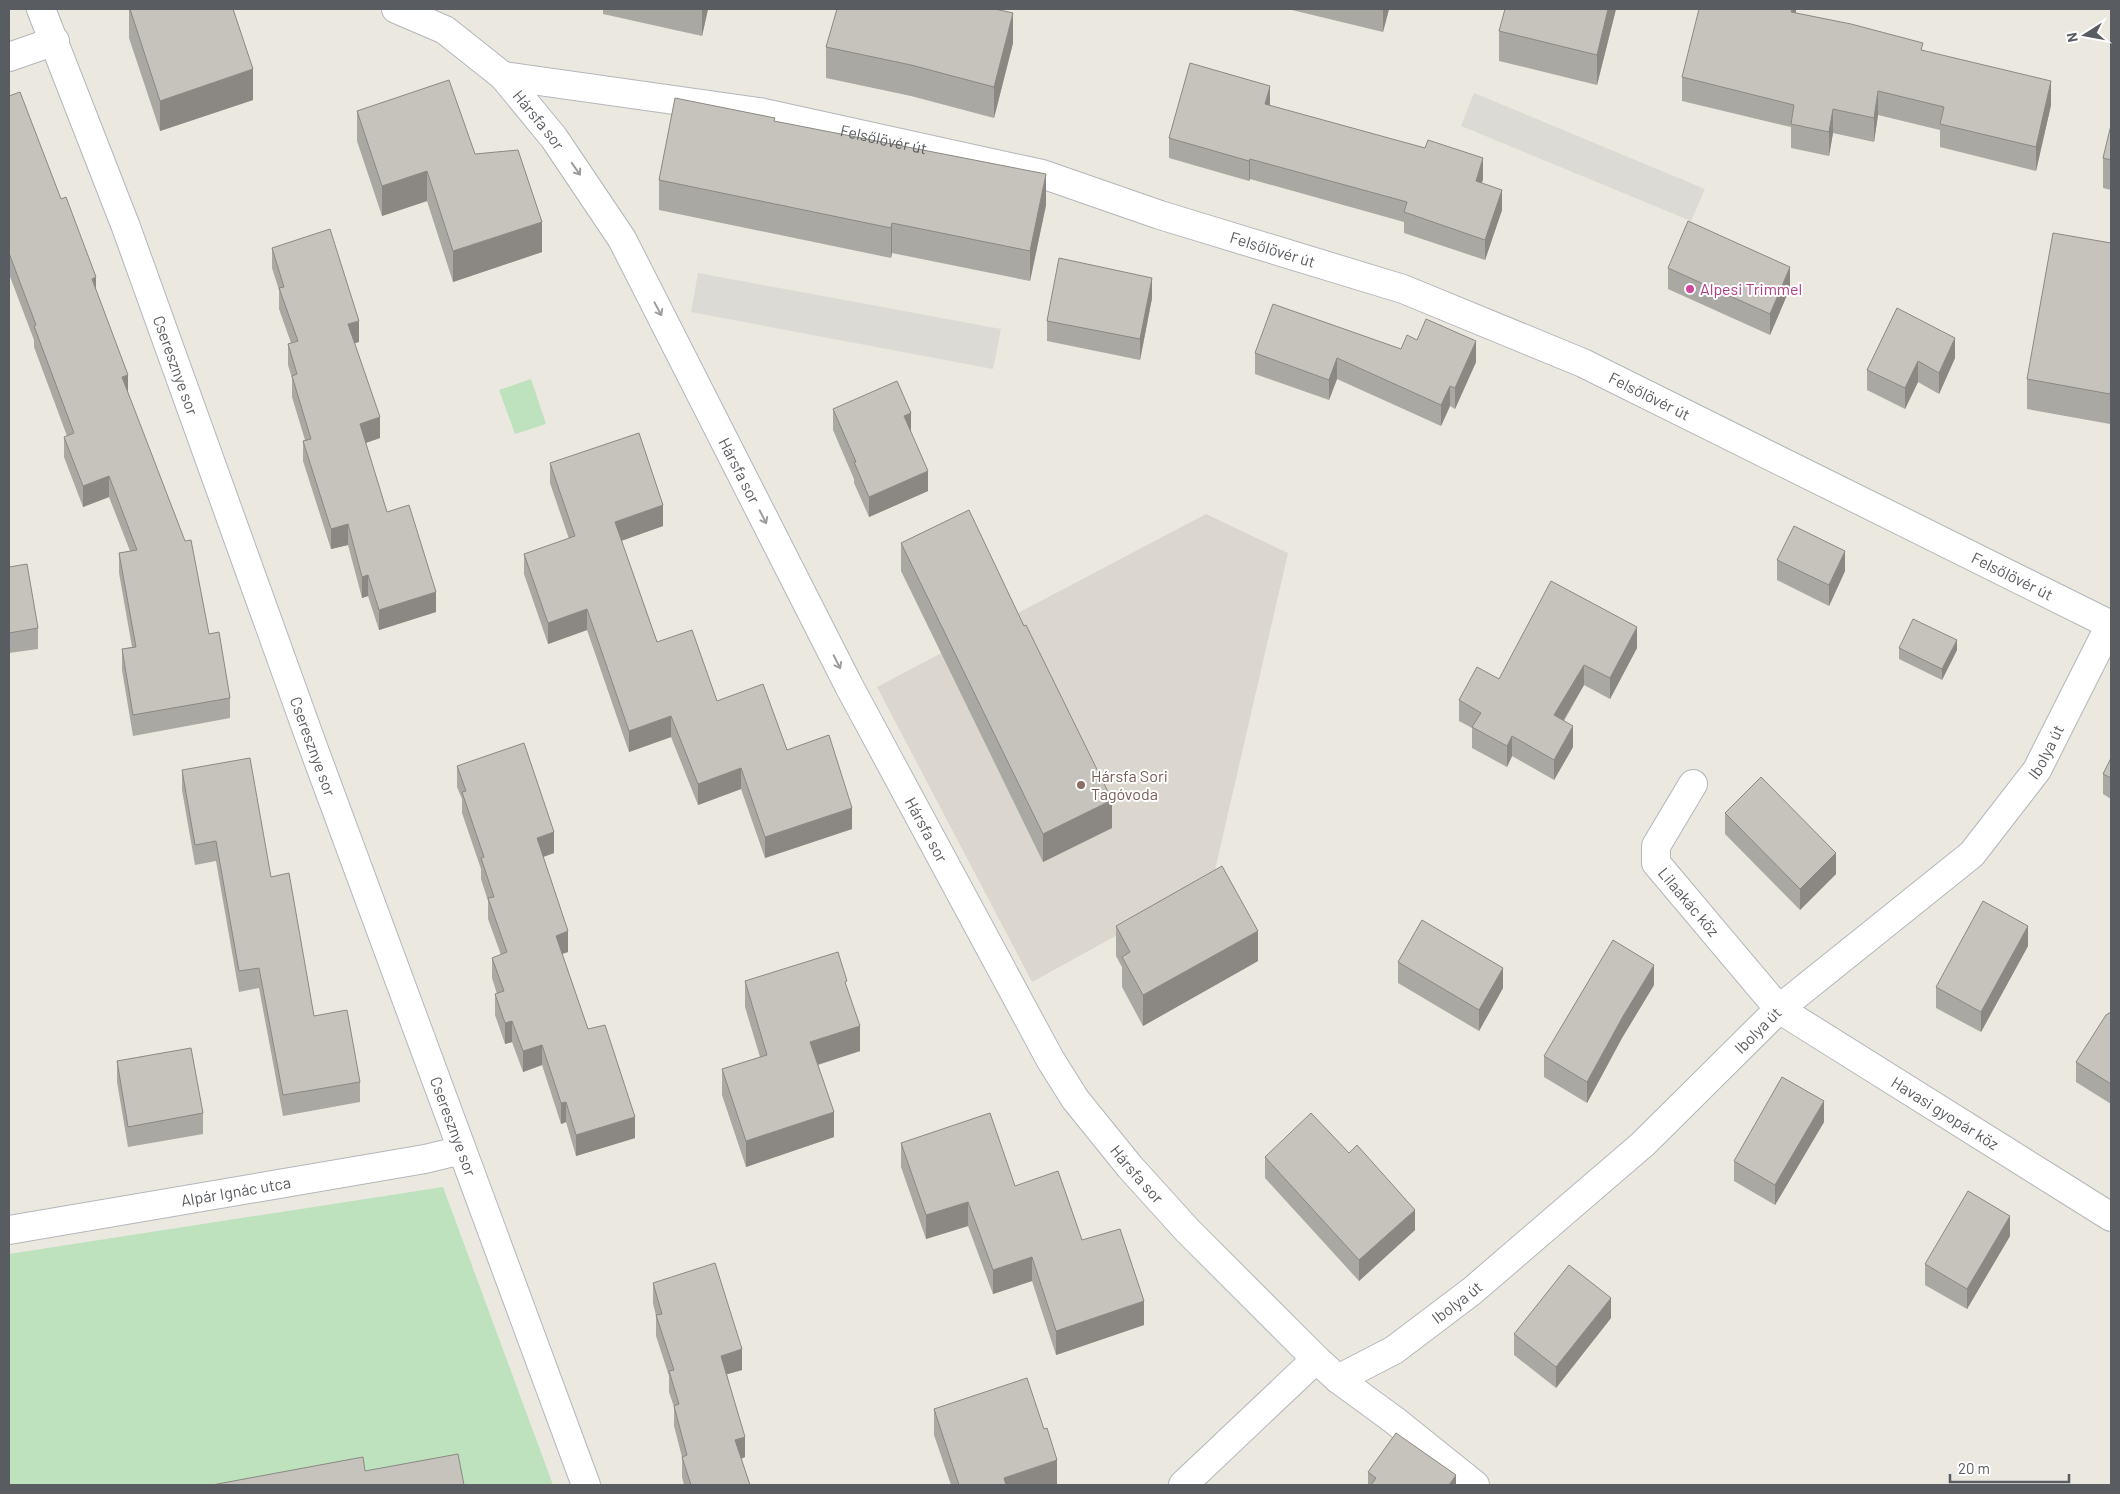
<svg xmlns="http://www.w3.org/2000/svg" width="2120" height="1494" viewBox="0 0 2120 1494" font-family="Barlow,sans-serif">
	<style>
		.industrial { fill: #dcdad5 }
		.education { fill: #dbd7ce }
		.green { fill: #bde2bd }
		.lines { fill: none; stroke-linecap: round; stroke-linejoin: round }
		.minor-casing { stroke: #b3b6ba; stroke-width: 30 }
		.minor { stroke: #fff; stroke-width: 28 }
		.wall { fill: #aaa8a3 }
		.shaded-wall { fill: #8b8884 }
		.building { fill: #c6c3bd; stroke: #8b8884 }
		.oneway { stroke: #9b9da0 }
		.hotel-dot { fill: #d1479c; stroke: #fff; stroke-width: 2 }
		.education-dot { fill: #8d6e63; stroke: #fff; stroke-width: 2 }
		.labels { text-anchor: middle; stroke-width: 4; stroke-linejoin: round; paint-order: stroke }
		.street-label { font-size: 16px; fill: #595c60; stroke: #fff }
		.hotel-label { font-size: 16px; fill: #b23c85; stroke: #fff; text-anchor: start }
		.education-label { font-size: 16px; fill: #785e54; stroke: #fff; text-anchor: start }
	</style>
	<rect width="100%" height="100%" fill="#ebe8e0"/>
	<g class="industrial">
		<path d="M1474 93 1705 189 1691 221 1461 126Z"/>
		<path d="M698 273 1001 329 993 369 691 312Z"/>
	</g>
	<path class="education" d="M1206 514 1288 553 1212 883 1032 982 877 687Z"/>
	<g class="green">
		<path d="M531 379 546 424 515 434 499 390Z"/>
		<path d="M443 1187 553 1485H9V1254Z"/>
	</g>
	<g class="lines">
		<g class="minor-casing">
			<g id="minor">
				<path id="s1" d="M41 9 126 227 312 744 586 1485"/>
				<path id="s2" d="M396 9 445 30 503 76 554 138 622 239 849 686 1050 1059 1075 1099 1130 1167 1188 1231 1316 1359 1338 1379 1394 1420 1475 1485"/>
				<path d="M9 57 55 41"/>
				<path id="s3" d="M503 76 759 112 1042 174 1160 215 1403 289 1583 363 2111 625"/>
				<path id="s4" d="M1693 784 1656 846V863L1779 1009 2111 1217"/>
				<path id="s5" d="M9 1230 425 1159 462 1150"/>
				<path id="s6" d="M1338 1379 1394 1350 1472 1291 1643 1144 1779 1009 1972 854 2037 770 2110 625"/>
				<path d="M1183 1485 1316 1359"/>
			</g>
		</g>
		<use href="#minor" class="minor"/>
	</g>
	<g class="wall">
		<path d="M129 9H233L253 100 160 131 129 38Z"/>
		<path d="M603 9H708L702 36 603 14Z"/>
		<path d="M1292 9H1389L1383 32 1292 10Z"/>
		<path d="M1616 9 1597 85 1499 61V31Z"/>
		<path d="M1796 9V13L1923 50 2051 105 2036 171 1940 147V130L1878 115 1874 142 1833 133 1829 156 1791 148V127L1682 101V77Z"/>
		<path d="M1013 43 994 118 911 96 826 78V47Z"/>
		<path d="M9 96 96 290 128 392 230 698V718L133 736 122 670V649L132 647 119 573V553L130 551 109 497 83 507 64 457V437L67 436 34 347V340L9 274Z"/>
		<path d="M1270 106 1483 179 1482 183 1502 210 1485 260 1404 233V222L1250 179 1249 181 1169 158V138Z"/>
		<path d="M357 111 542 252 453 282 427 201 382 216 357 141Z"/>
		<path d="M775 122 1046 205 1030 281 892 253 891 258 659 210V180Z"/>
		<path d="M2111 125V190L2103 188V158Z"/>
		<path d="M2111 243 2110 424 2027 409V379Z"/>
		<path d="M272 248 359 342 354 343 380 438 365 443 387 512 436 612 379 630 368 596 362 598 348 545 331 549 303 461V441L305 440 292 397V378L288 365V344L291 343 279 309V290L272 268Z"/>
		<path d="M1668 268 1790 288 1770 335 1668 289Z"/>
		<path d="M1152 298 1140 360 1047 341V321Z"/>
		<path d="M1897 308 1955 358 1939 394 1918 382 1905 409 1867 390V370Z"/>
		<path d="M1417 340 1476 362 1455 409 1450 406 1441 426 1337 379 1329 400 1255 374V353L1401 349Z"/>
		<path d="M833 409 911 433 928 491 869 517 854 483V479L833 430Z"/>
		<path d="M550 463 663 526 621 541 657 642 717 701 787 750 852 829 765 858 741 789 698 805 671 737 629 752 587 630 548 644 524 574V554L569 539 550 483Z"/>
		<path d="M901 543 1112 828 1043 862 901 571Z"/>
		<path d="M1777 560 1845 571 1829 606 1777 580Z"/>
		<path d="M9 567 38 628V649L9 653Z"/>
		<path d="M1637 648 1610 699 1584 685 1564 721 1573 747 1554 780 1512 756 1507 767 1472 748V728L1459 721V700L1499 679Z"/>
		<path d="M1899 648 1957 650 1942 680 1899 659Z"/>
		<path d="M2111 758V799L2103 794V774Z"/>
		<path d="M457 766 554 853 543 857 568 952 562 954 588 1029 635 1138 576 1156 566 1122 561 1124 542 1065 523 1072 512 1042 505 1044 495 1015V994H497L492 978V958L501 955 488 919V901L481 879V869L462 813V799L457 787Z"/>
		<path d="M182 770 271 877 314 1016 360 1082V1102L283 1116 259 988 239 992 216 861 195 865 182 790Z"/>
		<path d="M1725 813 1836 874 1800 910 1725 834Z"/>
		<path d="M1116 926 1258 961 1143 1026 1122 987V967L1116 956Z"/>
		<path d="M2028 946 1981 1032 1936 1008V987Z"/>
		<path d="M1398 962 1503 988 1479 1031 1398 983Z"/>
		<path d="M745 981 847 988 860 1051 818 1065 834 1137 746 1167 722 1095V1069L760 1057 745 1007Z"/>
		<path d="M1654 985 1622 1038 1587 1103 1544 1077V1056Z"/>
		<path d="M2111 1012V1104L2076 1082V1062Z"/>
		<path d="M117 1061 203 1113V1134L128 1147 117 1082Z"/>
		<path d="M1824 1122 1775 1205 1734 1181V1161Z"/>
		<path d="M901 1143 1015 1186 1082 1240 1144 1325 1056 1355 1032 1281 993 1294 968 1226 926 1239 901 1167Z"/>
		<path d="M1349 1153 1415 1230 1359 1281 1265 1178V1157Z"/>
		<path d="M2010 1236 1967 1309 1925 1285V1264Z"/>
		<path d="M653 1283 742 1370 727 1374 745 1457 741 1459 750 1485H684L682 1477V1457L674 1426V1407L669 1392V1376L656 1336V1316L653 1303Z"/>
		<path d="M1611 1318 1556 1388 1514 1355V1334Z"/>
		<path d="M934 1409 1057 1485H951L934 1435Z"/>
		<path d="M1368 1472 1456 1485H1368Z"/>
	</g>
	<g class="shaded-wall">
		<path d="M702 9H708L702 36Z"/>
		<path d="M1383 9H1389L1383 32Z"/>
		<path d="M1608 9H1616L1597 85V55Z"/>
		<path d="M1792 9H1796V14L1791 12Z"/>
		<path d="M1013 13V43L994 118V87Z"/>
		<path d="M253 69V100L160 131V101Z"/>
		<path d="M2051 81V105L2036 171V147Z"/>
		<path d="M1270 86V107L1265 104Z"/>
		<path d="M1878 91V115L1874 142V118Z"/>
		<path d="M1833 109V133L1829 156V132Z"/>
		<path d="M1483 158V179L1476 201V181Z"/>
		<path d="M1250 159V179L1249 181V161Z"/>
		<path d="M427 171V201L382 216V186Z"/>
		<path d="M1046 174V205L1030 281V251Z"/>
		<path d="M1502 190V210L1485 260V240Z"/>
		<path d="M542 222V252L453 282V251Z"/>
		<path d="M892 223V253L891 258V228Z"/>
		<path d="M1790 267V288L1770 335V314Z"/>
		<path d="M96 277V298L92 279Z"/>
		<path d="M1152 278V298L1140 360V339Z"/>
		<path d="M359 321V342L348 345V324Z"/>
		<path d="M1955 338V358L1939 394V373Z"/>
		<path d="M1476 341V362L1455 409V388Z"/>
		<path d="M1337 358V379L1329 400V380Z"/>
		<path d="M1918 361V382L1905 409V388Z"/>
		<path d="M128 375V396L122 377Z"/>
		<path d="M1450 386V406L1441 426V405Z"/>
		<path d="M2111 388V419L2110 424V394Z"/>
		<path d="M911 413V434L904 416Z"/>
		<path d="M380 417V438L360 445V424Z"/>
		<path d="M928 471V491L869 517V497Z"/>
		<path d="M109 476V497L83 507V486Z"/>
		<path d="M663 505V526L615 543V522Z"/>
		<path d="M348 524V545L331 549V529Z"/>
		<path d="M1845 551V571L1829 606V585Z"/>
		<path d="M368 575V596L362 598V577Z"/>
		<path d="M436 592V612L379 630V610Z"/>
		<path d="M587 609V630L548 644V623Z"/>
		<path d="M1637 627V648L1610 699V678Z"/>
		<path d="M1957 640V650L1942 680V669Z"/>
		<path d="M1584 665V685L1554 736V715Z"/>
		<path d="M671 716V737L629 752V731Z"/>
		<path d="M1573 726V747L1554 780V760Z"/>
		<path d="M1512 736V756L1507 767V746Z"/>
		<path d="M741 768V789L698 805V784Z"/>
		<path d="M1112 800V828L1043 862V834Z"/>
		<path d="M852 808V829L765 858V837Z"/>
		<path d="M554 832V853L537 859V838Z"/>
		<path d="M1836 853V874L1800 910V889Z"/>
		<path d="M2028 926V946L1981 1032V1012Z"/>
		<path d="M568 931V952L556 956V936Z"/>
		<path d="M1258 931V961L1143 1026V995Z"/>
		<path d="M1654 965V985L1622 1038 1587 1103V1082L1622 1018Z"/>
		<path d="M1503 968V988L1479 1031V1010Z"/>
		<path d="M512 1021V1042L505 1044V1023Z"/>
		<path d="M860 1026V1051L810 1067V1042Z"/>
		<path d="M542 1045V1065L523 1072V1051Z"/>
		<path d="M1824 1101V1122L1775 1205V1185Z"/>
		<path d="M566 1102V1122L561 1124V1103Z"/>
		<path d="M834 1112V1137L746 1167V1141Z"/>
		<path d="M635 1117V1138L576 1156V1135Z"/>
		<path d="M968 1202V1226L926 1239V1215Z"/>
		<path d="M1415 1210V1230L1359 1281V1260Z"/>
		<path d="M2010 1216V1236L1967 1309V1289Z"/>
		<path d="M1032 1257V1281L993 1294V1270Z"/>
		<path d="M1611 1298V1318L1556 1388V1367Z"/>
		<path d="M1144 1301V1325L1056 1355V1331Z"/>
		<path d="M742 1349V1370L721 1376V1356Z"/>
		<path d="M745 1437V1457L735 1461V1440Z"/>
		<path d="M1057 1460V1485H1004V1478Z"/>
		<path d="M1456 1475V1485H1449Z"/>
	</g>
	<g class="building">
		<path d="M130 9H233L253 69 160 101Z"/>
		<path d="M837 9H995L1013 13 994 87 911 65 826 47Z"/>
		<path d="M1505 9H1608L1597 55 1499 31Z"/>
		<path d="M1699 9H1792L1791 12 1851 24 1923 43 1921 50 2051 81 2036 147 1940 124 1944 107 1878 91 1874 118 1833 109 1829 132 1791 124 1794 105 1682 77Z"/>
		<path d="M1190 63 1270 86 1265 104 1425 148 1428 140 1483 158 1476 181 1502 190 1485 240 1404 212 1407 202 1250 159 1249 161 1169 138Z"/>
		<path d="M449 80 475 154 518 150 542 222 453 251 427 171 382 186 357 111Z"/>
		<path d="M20 92 61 199 66 197 96 277 92 279 128 375 122 377 185 541 191 540 209 634 219 632 230 698 133 715 122 649 136 647 119 553 137 550 109 476 83 486 64 437 74 433 34 326 36 325 9 253V96Z"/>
		<path d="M675 98 775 118 774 121 1046 174 1030 251 892 223 891 228 659 180Z"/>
		<path d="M2111 125V160L2103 158Z"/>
		<path d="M1688 221 1790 267 1770 314 1668 268Z"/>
		<path d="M330 229 359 321 348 324 380 417 360 424 387 512 409 505 436 592 379 610 368 575 362 577 348 524 331 529 303 441 311 439 292 376 297 374 288 344 298 341 279 288 284 287 272 248Z"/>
		<path d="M2053 233 2111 243V388L2110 394 2027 379Z"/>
		<path d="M1059 258 1152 278 1140 339 1047 321Z"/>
		<path d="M1273 304 1401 349 1407 335 1417 340 1426 319 1476 341 1455 388 1450 386 1441 405 1337 358 1329 380 1255 353Z"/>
		<path d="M1897 308 1955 338 1939 373 1918 361 1905 388 1867 370Z"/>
		<path d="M897 381 911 413 904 416 928 471 869 497 854 462H856L833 409Z"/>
		<path d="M639 433 663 505 615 522 657 642 692 630 717 701 763 684 787 750 829 735 852 808 765 837 741 768 698 784 671 716 629 731 587 609 548 623 524 554 575 536 550 463Z"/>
		<path d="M969 510 1024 626 1026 625 1112 800 1043 834 901 543Z"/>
		<path d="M1794 526 1845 551 1829 585 1777 560Z"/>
		<path d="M27 564 38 628 9 633V567Z"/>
		<path d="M1551 581 1637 627 1610 678 1584 665 1554 715 1573 726 1554 760 1512 736 1507 746 1472 727 1481 713 1459 700 1477 667 1499 679Z"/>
		<path d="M1913 619 1957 640 1942 669 1899 648Z"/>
		<path d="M524 743 554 832 537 838 568 931 556 936 588 1029 605 1025 635 1117 576 1135 566 1102 561 1103 542 1045 523 1051 512 1021 505 1023 495 994 504 991 492 958 507 952 488 898 494 897 481 858 484 857 462 792 466 791 457 766Z"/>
		<path d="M250 758 271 877 289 873 314 1016 347 1010 360 1082 283 1095 259 968 239 971 216 841 195 845 182 770Z"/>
		<path d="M2111 758V778L2103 774Z"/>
		<path d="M1761 777 1836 853 1800 889 1725 813Z"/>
		<path d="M1222 866 1258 931 1143 995 1122 957 1130 952 1116 926Z"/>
		<path d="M1983 901 2028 926 1981 1012 1936 987Z"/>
		<path d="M1422 920 1503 968 1479 1010 1398 962Z"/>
		<path d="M1613 940 1654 965 1622 1018 1587 1082 1544 1056Z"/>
		<path d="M838 952 847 981 845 982 860 1026 810 1042 834 1112 746 1141 722 1069 767 1055 745 981Z"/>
		<path d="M2111 1012V1084L2076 1062 2106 1015Z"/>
		<path d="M191 1048 203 1113 128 1127 117 1061Z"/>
		<path d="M1782 1077 1824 1101 1775 1185 1734 1161Z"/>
		<path d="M990 1113 1015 1186 1058 1171 1082 1240 1120 1229 1144 1301 1056 1331 1032 1257 993 1270 968 1202 926 1215 901 1143Z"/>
		<path d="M1311 1113 1349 1153 1357 1145 1415 1210 1359 1260 1265 1157Z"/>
		<path d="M1968 1191 2010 1216 1967 1289 1925 1264Z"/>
		<path d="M715 1263 742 1349 721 1356 745 1437 735 1440 750 1485H691L682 1457 687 1455 674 1406 679 1404 669 1371 674 1370 656 1315 662 1314 653 1283Z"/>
		<path d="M1569 1265 1611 1298 1556 1367 1514 1334Z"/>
		<path d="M1027 1378 1044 1429 1047 1428 1057 1460 1004 1478 1006 1485H959L934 1409Z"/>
		<path d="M1396 1433 1456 1475 1449 1485H1371L1376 1478 1368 1472Z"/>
		<path d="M458 1454 464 1485H212L363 1457 365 1471Z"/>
	</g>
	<defs><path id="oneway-shaft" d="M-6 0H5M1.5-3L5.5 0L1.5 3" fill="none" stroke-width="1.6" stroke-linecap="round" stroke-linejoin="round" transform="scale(1.25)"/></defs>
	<g class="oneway">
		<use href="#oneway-shaft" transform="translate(576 169) rotate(55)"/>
		<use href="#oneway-shaft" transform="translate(658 309) rotate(62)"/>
		<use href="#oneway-shaft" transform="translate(763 517) rotate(63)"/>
		<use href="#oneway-shaft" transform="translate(837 662) rotate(63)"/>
	</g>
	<circle class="hotel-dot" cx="1690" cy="289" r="5"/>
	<circle class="education-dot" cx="1081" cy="785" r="5"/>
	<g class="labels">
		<g class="street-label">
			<text dy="6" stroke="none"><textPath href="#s2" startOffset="184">Hársfa sor</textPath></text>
			<text dy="6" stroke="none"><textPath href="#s3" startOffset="386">Felsőlövér út</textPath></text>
			<text dy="6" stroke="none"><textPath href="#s3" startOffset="791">Felsőlövér út</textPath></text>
			<text dy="6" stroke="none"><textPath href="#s1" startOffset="381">Cseresznye sor</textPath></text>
			<text dy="6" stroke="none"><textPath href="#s3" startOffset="1196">Felsőlövér út</textPath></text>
			<text dy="6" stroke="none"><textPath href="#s2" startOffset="589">Hársfa sor</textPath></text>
			<text dy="6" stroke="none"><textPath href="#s3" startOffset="1601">Felsőlövér út</textPath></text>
			<text dy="6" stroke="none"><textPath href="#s1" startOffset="786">Cseresznye sor</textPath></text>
			<text dy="6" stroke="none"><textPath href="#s6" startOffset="952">Ibolya út</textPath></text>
			<text dy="6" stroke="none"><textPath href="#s2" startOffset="994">Hársfa sor</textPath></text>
			<text dy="6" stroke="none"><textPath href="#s4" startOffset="140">Lilaakác köz</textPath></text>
			<text dy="6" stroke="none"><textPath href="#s6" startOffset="548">Ibolya út</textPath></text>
			<text dy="6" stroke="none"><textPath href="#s4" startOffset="476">Havasi gyopár köz</textPath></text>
			<text dy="6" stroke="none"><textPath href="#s1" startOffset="1191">Cseresznye sor</textPath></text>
			<text dy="6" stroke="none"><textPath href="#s2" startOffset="1399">Hársfa sor</textPath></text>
			<text dy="6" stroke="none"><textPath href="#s5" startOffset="230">Alpár Ignác utca</textPath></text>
			<text dy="6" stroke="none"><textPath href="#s6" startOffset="142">Ibolya út</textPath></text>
		</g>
		<g class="hotel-label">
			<text x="1700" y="295">Alpesi Trimmel</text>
		</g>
		<g class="education-label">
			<text x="1091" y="782">Hársfa Sori<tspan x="1091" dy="18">Tagóvoda</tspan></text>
		</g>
	</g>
	<rect width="2120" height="1494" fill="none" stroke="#595c60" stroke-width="20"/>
	<g transform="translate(2085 35) rotate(259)" stroke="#ffffff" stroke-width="4" paint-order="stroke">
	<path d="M0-4L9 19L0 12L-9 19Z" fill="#595c60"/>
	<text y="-8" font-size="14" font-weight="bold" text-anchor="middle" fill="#595c60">N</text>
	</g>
	<path d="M1950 1474v8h119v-8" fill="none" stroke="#595c60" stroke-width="2.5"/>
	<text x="1958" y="1474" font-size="15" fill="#595c60" stroke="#ffffff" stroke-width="4" paint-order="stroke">20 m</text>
</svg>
